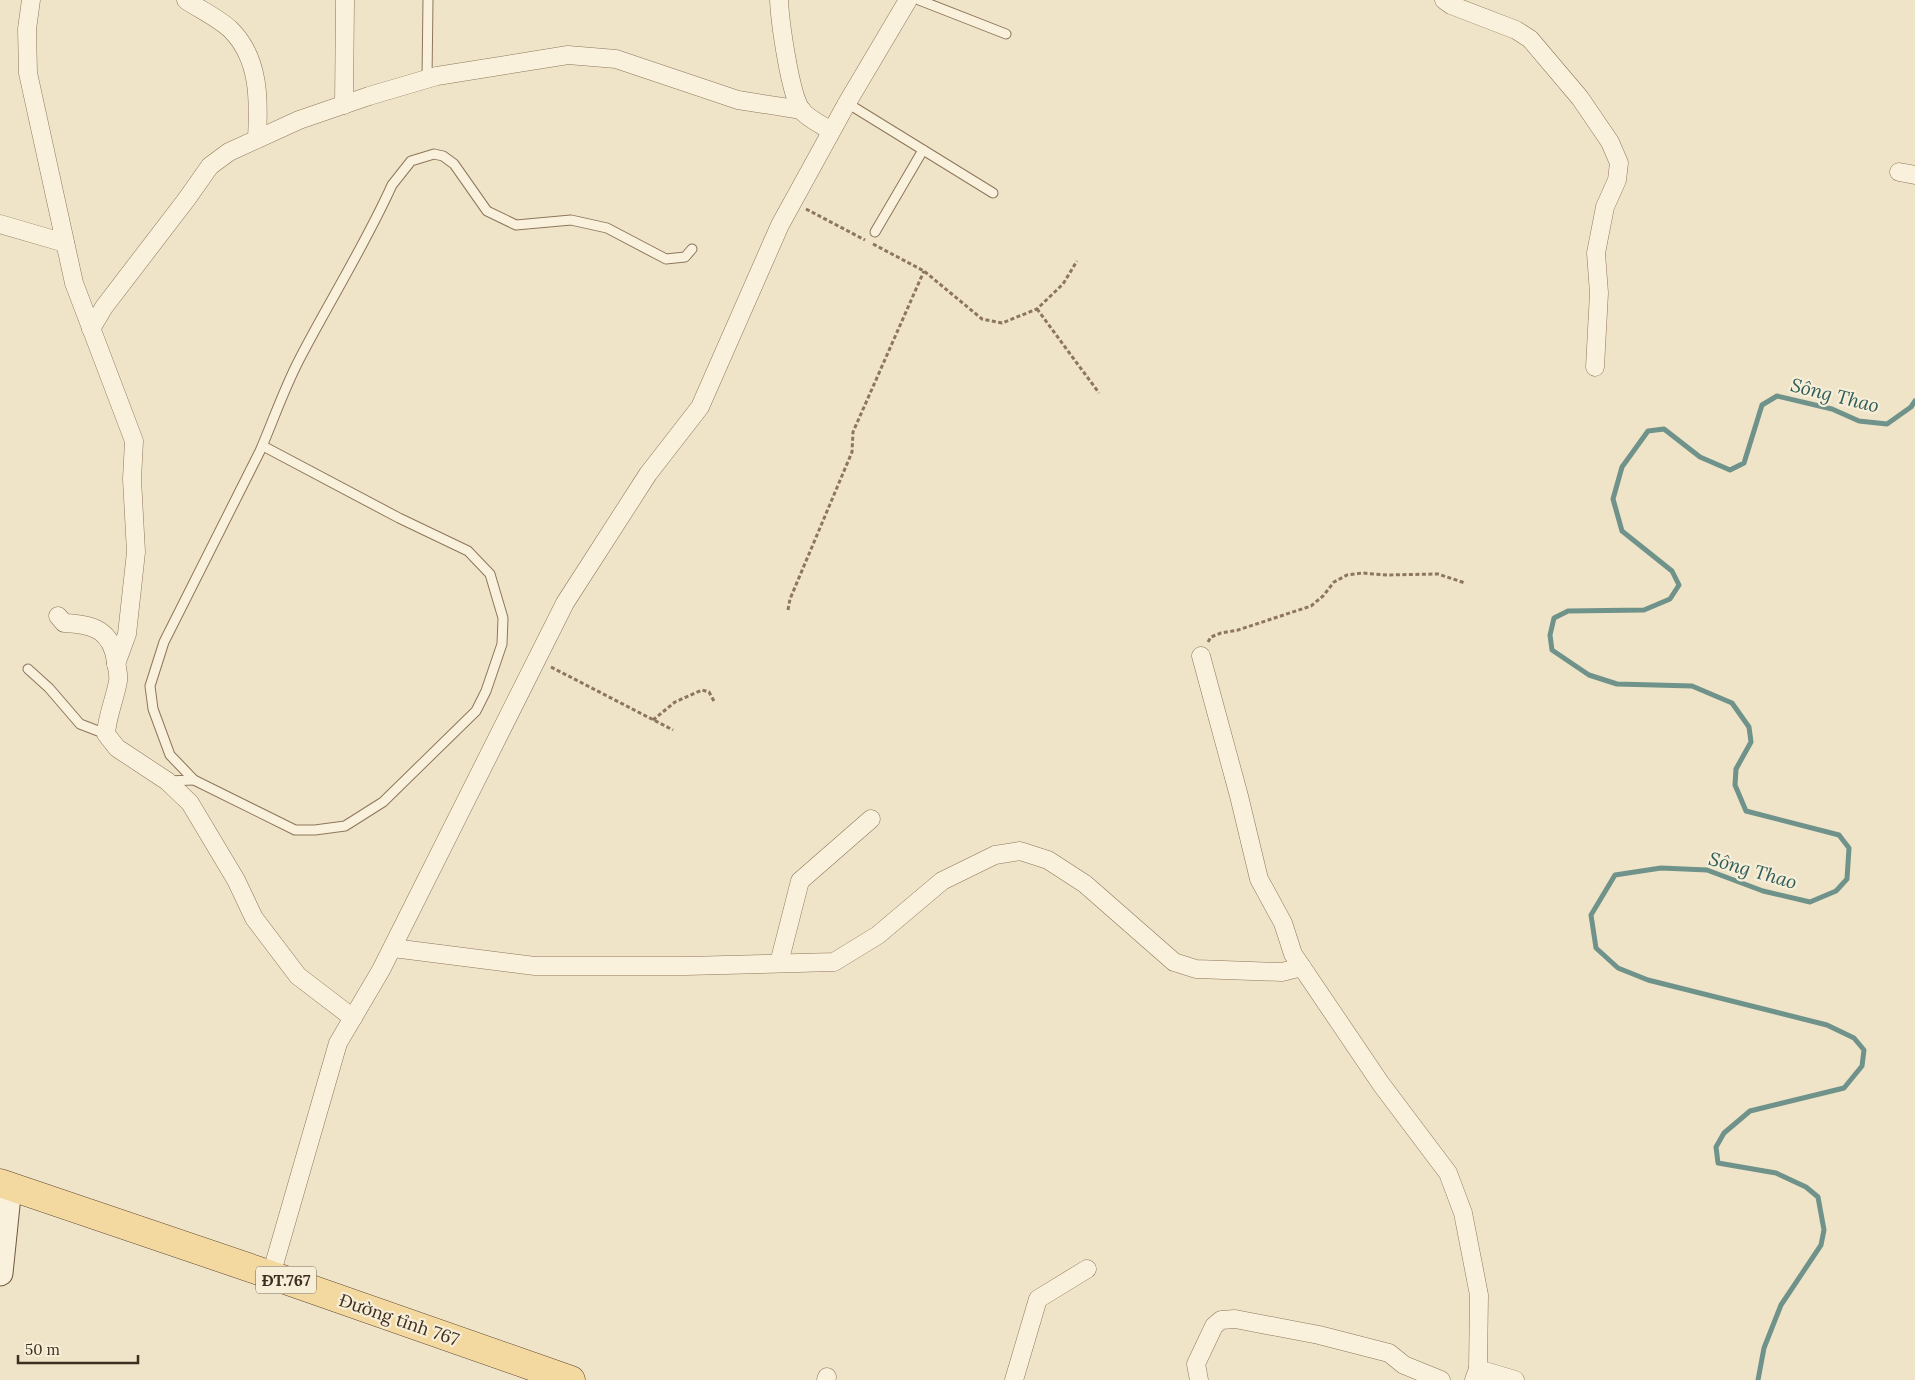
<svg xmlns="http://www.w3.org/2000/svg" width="1915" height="1380" viewBox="0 0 1915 1380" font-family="Lora,serif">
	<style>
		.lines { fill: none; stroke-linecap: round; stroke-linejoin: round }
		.stream { stroke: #6f938a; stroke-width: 5 }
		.lane-casing { stroke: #8d765c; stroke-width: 11 }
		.street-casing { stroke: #8d765c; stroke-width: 19 }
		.secondary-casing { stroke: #6f573f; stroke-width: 27 }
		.primary-casing { stroke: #5b4430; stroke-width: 29 }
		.path { stroke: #8d765c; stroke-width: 3; stroke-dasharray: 4 2.5; stroke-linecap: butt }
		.lane { stroke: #faf1dc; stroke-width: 9 }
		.street { stroke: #faf1dc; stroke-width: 18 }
		.secondary { stroke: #faf1dc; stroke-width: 25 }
		.primary { stroke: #f3d9a0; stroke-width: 28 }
		.labels { text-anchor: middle; stroke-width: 4.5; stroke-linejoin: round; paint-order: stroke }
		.shield { fill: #f7eed8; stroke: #756857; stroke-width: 1 }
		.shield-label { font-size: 16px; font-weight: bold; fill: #3d2e20 }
		.street-label { font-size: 18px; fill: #3d2e20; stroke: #f7eed8 }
		.water-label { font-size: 19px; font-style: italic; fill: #2f5d5a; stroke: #f7eed8 }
	</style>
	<rect width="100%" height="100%" fill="#f0e4c8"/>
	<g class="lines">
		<path class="stream" d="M1758 1380 1764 1348 1781 1305 1821 1245 1824 1230 1818 1197 1806 1187 1776 1173 1718 1163 1716 1147 1724 1133 1750 1111 1844 1088 1862 1066 1864 1050 1854 1038 1827 1025 1648 980 1618 968 1596 948 1591 915 1615 875 1661 868 1707 870 1763 891 1810 902 1836 891 1847 879 1849 848 1839 835 1746 811 1735 785 1736 769 1751 742 1749 727 1732 703 1692 686 1617 684 1589 675 1552 650 1550 635 1554 618 1568 611 1644 610 1670 599 1679 585 1672 571 1622 531 1613 499 1622 467 1648 431 1664 429 1700 457 1730 470 1744 463 1762 405 1777 396 1832 409 1859 421 1887 424 1911 407 1915 401"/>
		<g class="lane-casing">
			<g id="lane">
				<path d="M919 0 1006 34"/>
				<path d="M427 79 428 0"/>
				<path d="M847 103 993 193"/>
				<path d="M875 232 923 150"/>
				<path d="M263 446 399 518 468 551 490 574 503 618 502 644 486 691 476 711 383 802 345 826 315 830H295L194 780 170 755 153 709 150 686 164 642 260 451C273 421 284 389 299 360 329 302 365 245 392 185L411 161 434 154 443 156 454 164 487 211 516 225 571 220 607 228 666 259 685 257 692 249"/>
				<path d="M28 669 49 688 80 724 106 734"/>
				<path d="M167 781 194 780"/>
			</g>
		</g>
		<g class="street-casing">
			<g id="street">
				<path d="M31 0 27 29 28 73 74 283 134 441 132 479 136 552 127 634 116 664"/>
				<path d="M186 0C199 9 220 19 231 30 260 59 259 101 257 139"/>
				<path d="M779 0C780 21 790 96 802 111 809 119 822 125 831 131"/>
				<path d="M1444 0 1451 5 1516 30 1530 39 1580 98 1610 142 1619 163 1617 180 1605 207 1596 253 1599 293 1595 367"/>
				<path d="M344 105 345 0"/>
				<path d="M1899 172 1915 175"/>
				<path d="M0 224 65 243"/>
				<path d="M91 329 104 307 186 200 210 166 229 152 299 120 369 96 437 76 568 55 616 59 738 100 802 110"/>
				<path d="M58 616 64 623C93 624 112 630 116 662 117 668 119 675 118 681 115 699 107 716 106 734L117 748 167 781 190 803 236 880 254 918 298 976 353 1018"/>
				<path d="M1201 656 1239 796 1259 879 1283 923 1293 954 1381 1084 1448 1173 1463 1213 1479 1295 1478 1369 1474 1380"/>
				<path d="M393 948 535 966H686L834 962 878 935 942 881 995 855 1020 851 1048 860 1085 884 1174 962 1196 969 1282 972 1302 967"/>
				<path d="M779 963 800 881 871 819"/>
				<path d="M271 1275 338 1043 381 970 565 603 648 474 700 407 780 225 847 103 908 0"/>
				<path d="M1478 1369 1515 1380"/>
				<path d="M826 1380 827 1377"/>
				<path d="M1014 1380 1038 1299 1087 1269"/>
				<path d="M1199 1380 1196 1364 1214 1326 1221 1320 1235 1319 1319 1335 1389 1353 1404 1365 1441 1380"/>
			</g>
		</g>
		<g class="secondary-casing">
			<path id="secondary" d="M0 1273 9 1186"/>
		</g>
		<g class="primary-casing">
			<path id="primary" d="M0 1183 271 1275 571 1380"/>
		</g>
		<g class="path">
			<path d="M806 209 865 240"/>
			<path d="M873 244 924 271 982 319 1002 323 1037 309 1063 284 1077 261"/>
			<path d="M1037 309 1099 393"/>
			<path d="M788 610 790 599 852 452 853 432 924 271"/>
			<path d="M1208 642 1211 637 1221 633 1238 630 1311 606 1323 596 1334 582 1347 575 1362 573 1387 575 1438 574 1465 583"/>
			<path d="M551 667 673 730"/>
			<path d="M653 720 675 702 702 690 709 692 715 703"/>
		</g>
		<use href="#lane" class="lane"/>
		<use href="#street" class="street"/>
		<use href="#secondary" class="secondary"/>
		<use href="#primary" class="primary"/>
	</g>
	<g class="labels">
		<rect class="shield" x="256" y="1266.5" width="60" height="27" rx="4"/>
		<g class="shield-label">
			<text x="286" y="1286">ĐT.767</text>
		</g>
		<g class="street-label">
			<text transform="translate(399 1320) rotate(19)" y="6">Đường tỉnh 767</text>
		</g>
		<g class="water-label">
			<text transform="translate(1835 395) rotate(14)" y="7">Sông Thao</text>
			<text transform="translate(1753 870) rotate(16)" y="7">Sông Thao</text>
		</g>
	</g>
	<path d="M18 1355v8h120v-8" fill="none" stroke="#3d2e20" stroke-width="2.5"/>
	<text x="25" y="1355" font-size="15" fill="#3d2e20" stroke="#f7eed8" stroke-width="4" paint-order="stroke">50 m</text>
</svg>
